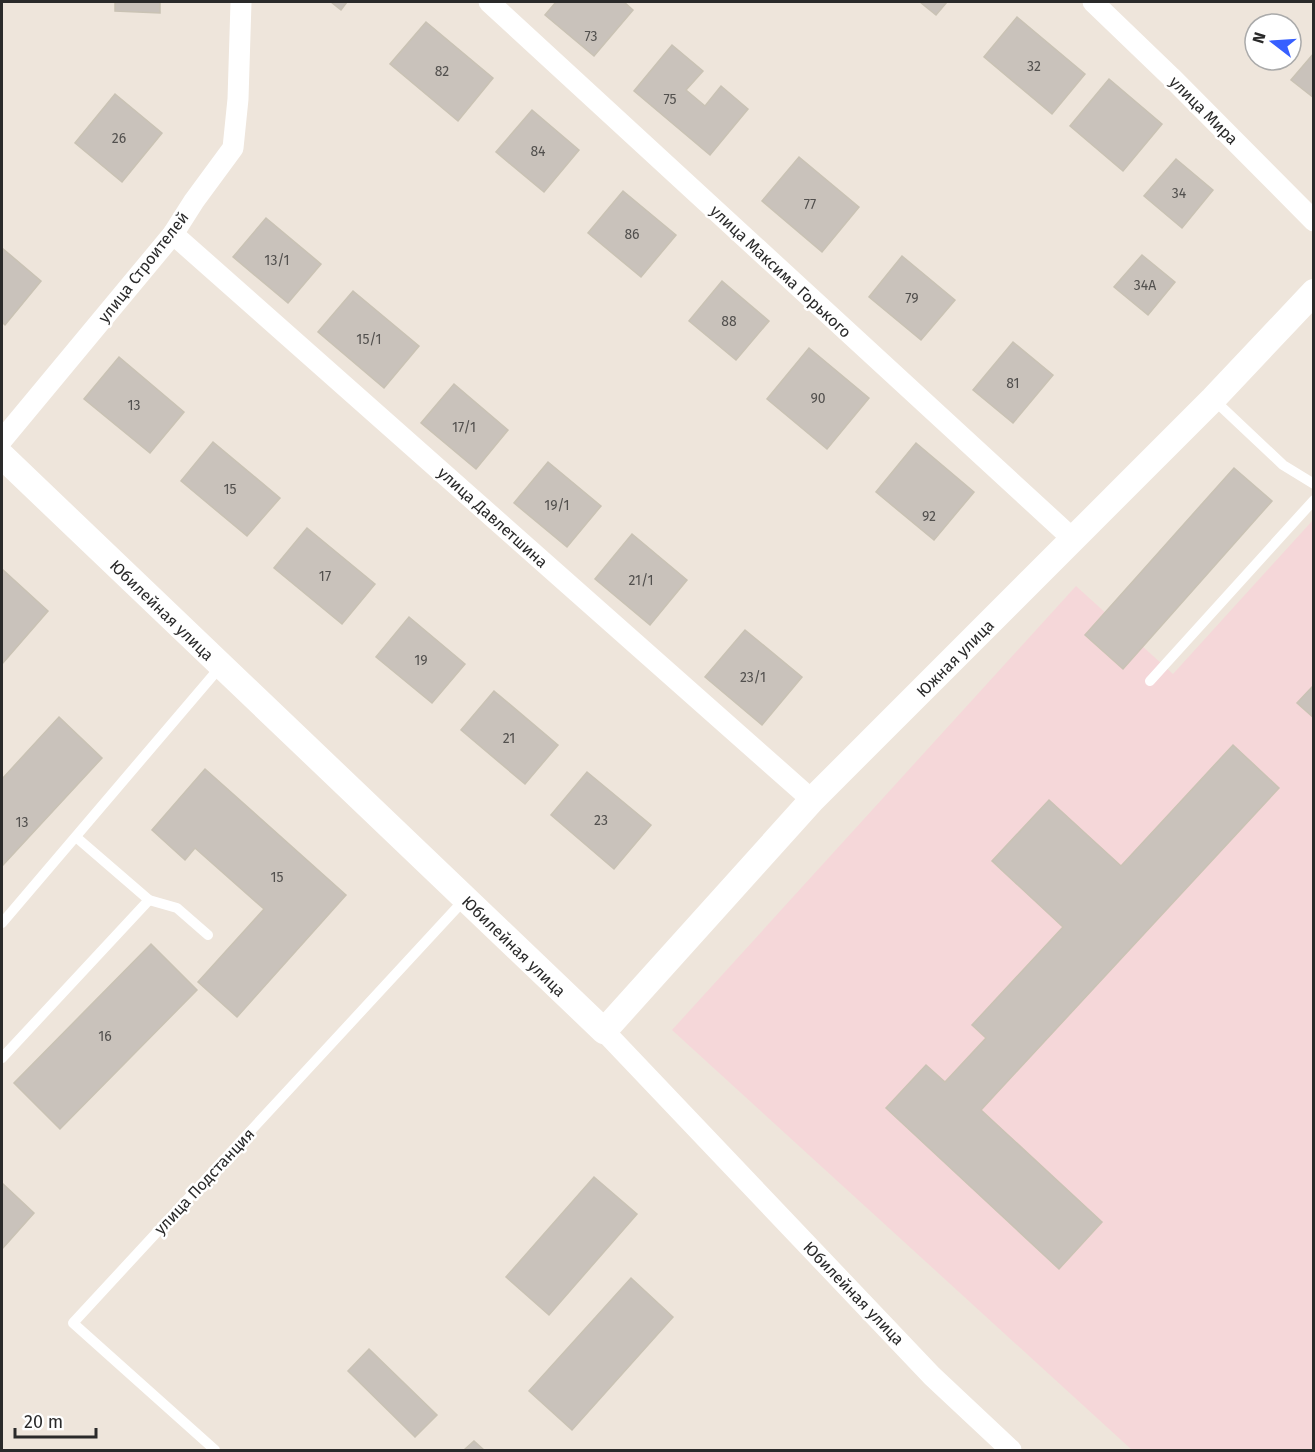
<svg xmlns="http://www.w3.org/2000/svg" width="1315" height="1452" viewBox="0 0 1315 1452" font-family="'Fira Sans',sans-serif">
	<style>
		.medical { fill: #f5d7d9 }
		.building { fill: #c9c2bb; stroke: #c9c2b4; stroke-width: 1.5 }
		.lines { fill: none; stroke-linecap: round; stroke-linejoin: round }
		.service { stroke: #fff; stroke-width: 10 }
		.minor { stroke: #fff; stroke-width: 21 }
		.tertiary { stroke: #fff; stroke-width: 26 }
		.labels { text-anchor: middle; stroke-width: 5; stroke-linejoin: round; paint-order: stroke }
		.number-label { font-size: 14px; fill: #52504e }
		.street-label { font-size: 16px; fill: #2a2a2a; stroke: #fff }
	</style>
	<rect width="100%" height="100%" fill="#eee5db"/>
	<path class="medical" d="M1313 520V1450H1132L672 1030 1076 586 1173 674Z"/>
	<g class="building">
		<path d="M115 2H160V13L115 11Z"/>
		<path d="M331 2H347L341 10Z"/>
		<path d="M556 2H624L633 10 594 56 545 15Z"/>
		<path d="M920 2H947L936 15Z"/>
		<path d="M1017 17 1085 74 1052 114 984 57Z"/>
		<path d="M426 22 493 78 458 121 390 64Z"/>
		<path d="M672 45 703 71 686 90 705 106 721 86 748 109 710 155 634 91Z"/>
		<path d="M1314 53V98L1291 80Z"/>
		<path d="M1109 79 1162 124 1123 171 1070 126Z"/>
		<path d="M115 94 162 133 122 182 75 143Z"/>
		<path d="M532 110 579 150 544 192 496 152Z"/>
		<path d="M799 157 859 207 822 252 762 201Z"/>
		<path d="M1176 159 1213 190 1182 228 1144 196Z"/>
		<path d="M623 191 676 235 641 277 588 233Z"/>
		<path d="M266 218 321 264 288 303 233 257Z"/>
		<path d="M2 248 41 281 5 325 2 322Z"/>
		<path d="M1142 255 1175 282 1148 315 1114 287Z"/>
		<path d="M902 256 955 300 921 340 869 297Z"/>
		<path d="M722 281 769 321 736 360 689 321Z"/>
		<path d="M353 291 419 346 384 388 318 332Z"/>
		<path d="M1013 342 1053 375 1013 423 973 390Z"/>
		<path d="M809 348 869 398 827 449 767 399Z"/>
		<path d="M119 357 184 412 150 453 84 399Z"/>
		<path d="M454 384 508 430 476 469 421 423Z"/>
		<path d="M213 442 280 498 247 536 181 481Z"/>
		<path d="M916 443 974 492 934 540 876 492Z"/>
		<path d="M548 462 601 506 567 547 514 503Z"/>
		<path d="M1234 468 1272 501 1123 669 1085 635Z"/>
		<path d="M307 528 375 584 342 624 274 568Z"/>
		<path d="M632 534 687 580 650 625 595 579Z"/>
		<path d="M2 569 48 611 2 664Z"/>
		<path d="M409 617 465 664 432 703 376 657Z"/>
		<path d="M745 630 802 677 762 725 705 677Z"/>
		<path d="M1314 685V718L1297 703Z"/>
		<path d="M494 691 558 745 525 784 461 730Z"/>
		<path d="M59 717 102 758 2 866V779Z"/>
		<path d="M1233 745 1279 788 981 1110 1102 1222 1059 1269 886 1108 926 1065 945 1082 986 1038 972 1025 1063 927 992 861 1049 800 1121 866Z"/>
		<path d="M205 769 346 895 237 1017 198 982 264 909 195 848 185 860 152 830Z"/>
		<path d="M587 772 651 825 614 869 551 815Z"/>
		<path d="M151 944 197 990 60 1129 14 1083Z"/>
		<path d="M594 1177 637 1214 549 1315 506 1277Z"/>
		<path d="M2 1183 34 1213 2 1249Z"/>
		<path d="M631 1278 673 1317 572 1430 529 1391Z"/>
		<path d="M369 1349 437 1415 415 1437 348 1371Z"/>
		<path d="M474 1441 484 1450H464Z"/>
	</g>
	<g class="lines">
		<g class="service">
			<path d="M1213 399 1283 465 1314 484"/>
			<path d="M1150 681 1314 500"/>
			<path d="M149 900 177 908 208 935"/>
			<path d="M2 923 221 666"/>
			<path d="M2 1058 149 900 76 837"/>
			<path d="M215 1450 73 1323 465 899"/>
		</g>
		<g class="minor">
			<path d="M489 2 1074 540"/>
			<path d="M1093 2 1171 77 1314 221"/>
			<path d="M173 234 812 800"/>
			<path d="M2 440 173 234 194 201 233 148 238 99 241 2"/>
			<path d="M604 1031 932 1376 1011 1450"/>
		</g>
		<path class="tertiary" d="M2 456 604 1031 812 800 1213 399 1314 292"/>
	</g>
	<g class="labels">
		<g class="number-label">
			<text x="591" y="41">73</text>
			<text x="1034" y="71">32</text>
			<text x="442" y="76">82</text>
			<text x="670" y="104">75</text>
			<text x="119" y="143">26</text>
			<text x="538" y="156">84</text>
			<text x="1179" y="198">34</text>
			<text x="810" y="209">77</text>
			<text x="632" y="239">86</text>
			<text x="277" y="265">13/1</text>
			<text x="1145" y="290">34А</text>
			<text x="912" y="303">79</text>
			<text x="729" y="326">88</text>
			<text x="369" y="344">15/1</text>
			<text x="1013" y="388">81</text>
			<text x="818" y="403">90</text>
			<text x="134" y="410">13</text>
			<text x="464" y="432">17/1</text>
			<text x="230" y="494">15</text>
			<text x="557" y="510">19/1</text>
			<text x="929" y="521">92</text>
			<text x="325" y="581">17</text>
			<text x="641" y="585">21/1</text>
			<text x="421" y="665">19</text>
			<text x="753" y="682">23/1</text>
			<text x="509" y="743">21</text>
			<text x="601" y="825">23</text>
			<text x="22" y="827">13</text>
			<text x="277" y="882">15</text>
			<text x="105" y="1041">16</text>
		</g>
		<g class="street-label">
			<text transform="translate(1204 110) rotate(45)" y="6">улица Мира</text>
			<text transform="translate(143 267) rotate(-52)" y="6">улица Строителей</text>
			<text transform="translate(781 271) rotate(43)" y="6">улица Максима Горького</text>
			<text transform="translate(493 517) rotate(42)" y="6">улица Давлетшина</text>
			<text transform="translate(162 610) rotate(44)" y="6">Юбилейная улица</text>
			<text transform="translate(955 658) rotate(-45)" y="6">Южная улица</text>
			<text transform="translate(514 946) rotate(44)" y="6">Юбилейная улица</text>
			<text transform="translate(204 1181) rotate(-47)" y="6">улица Подстанция</text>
			<text transform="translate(854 1293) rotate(46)" y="6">Юбилейная улица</text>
		</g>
	</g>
	<rect width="1315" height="1452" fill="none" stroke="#2a2a2a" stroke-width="6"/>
	<g transform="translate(1273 42) rotate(287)"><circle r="28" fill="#ffffff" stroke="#aaaaaa" stroke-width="1.5"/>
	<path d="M0-4.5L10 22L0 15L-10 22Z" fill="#375fff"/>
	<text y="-9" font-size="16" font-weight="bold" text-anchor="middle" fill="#2a2a2a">N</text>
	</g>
	<path d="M15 1428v9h81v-9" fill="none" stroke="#2a2a2a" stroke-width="3"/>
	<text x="24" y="1428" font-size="18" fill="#2a2a2a" stroke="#ffffff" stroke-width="4.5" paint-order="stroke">20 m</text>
</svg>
